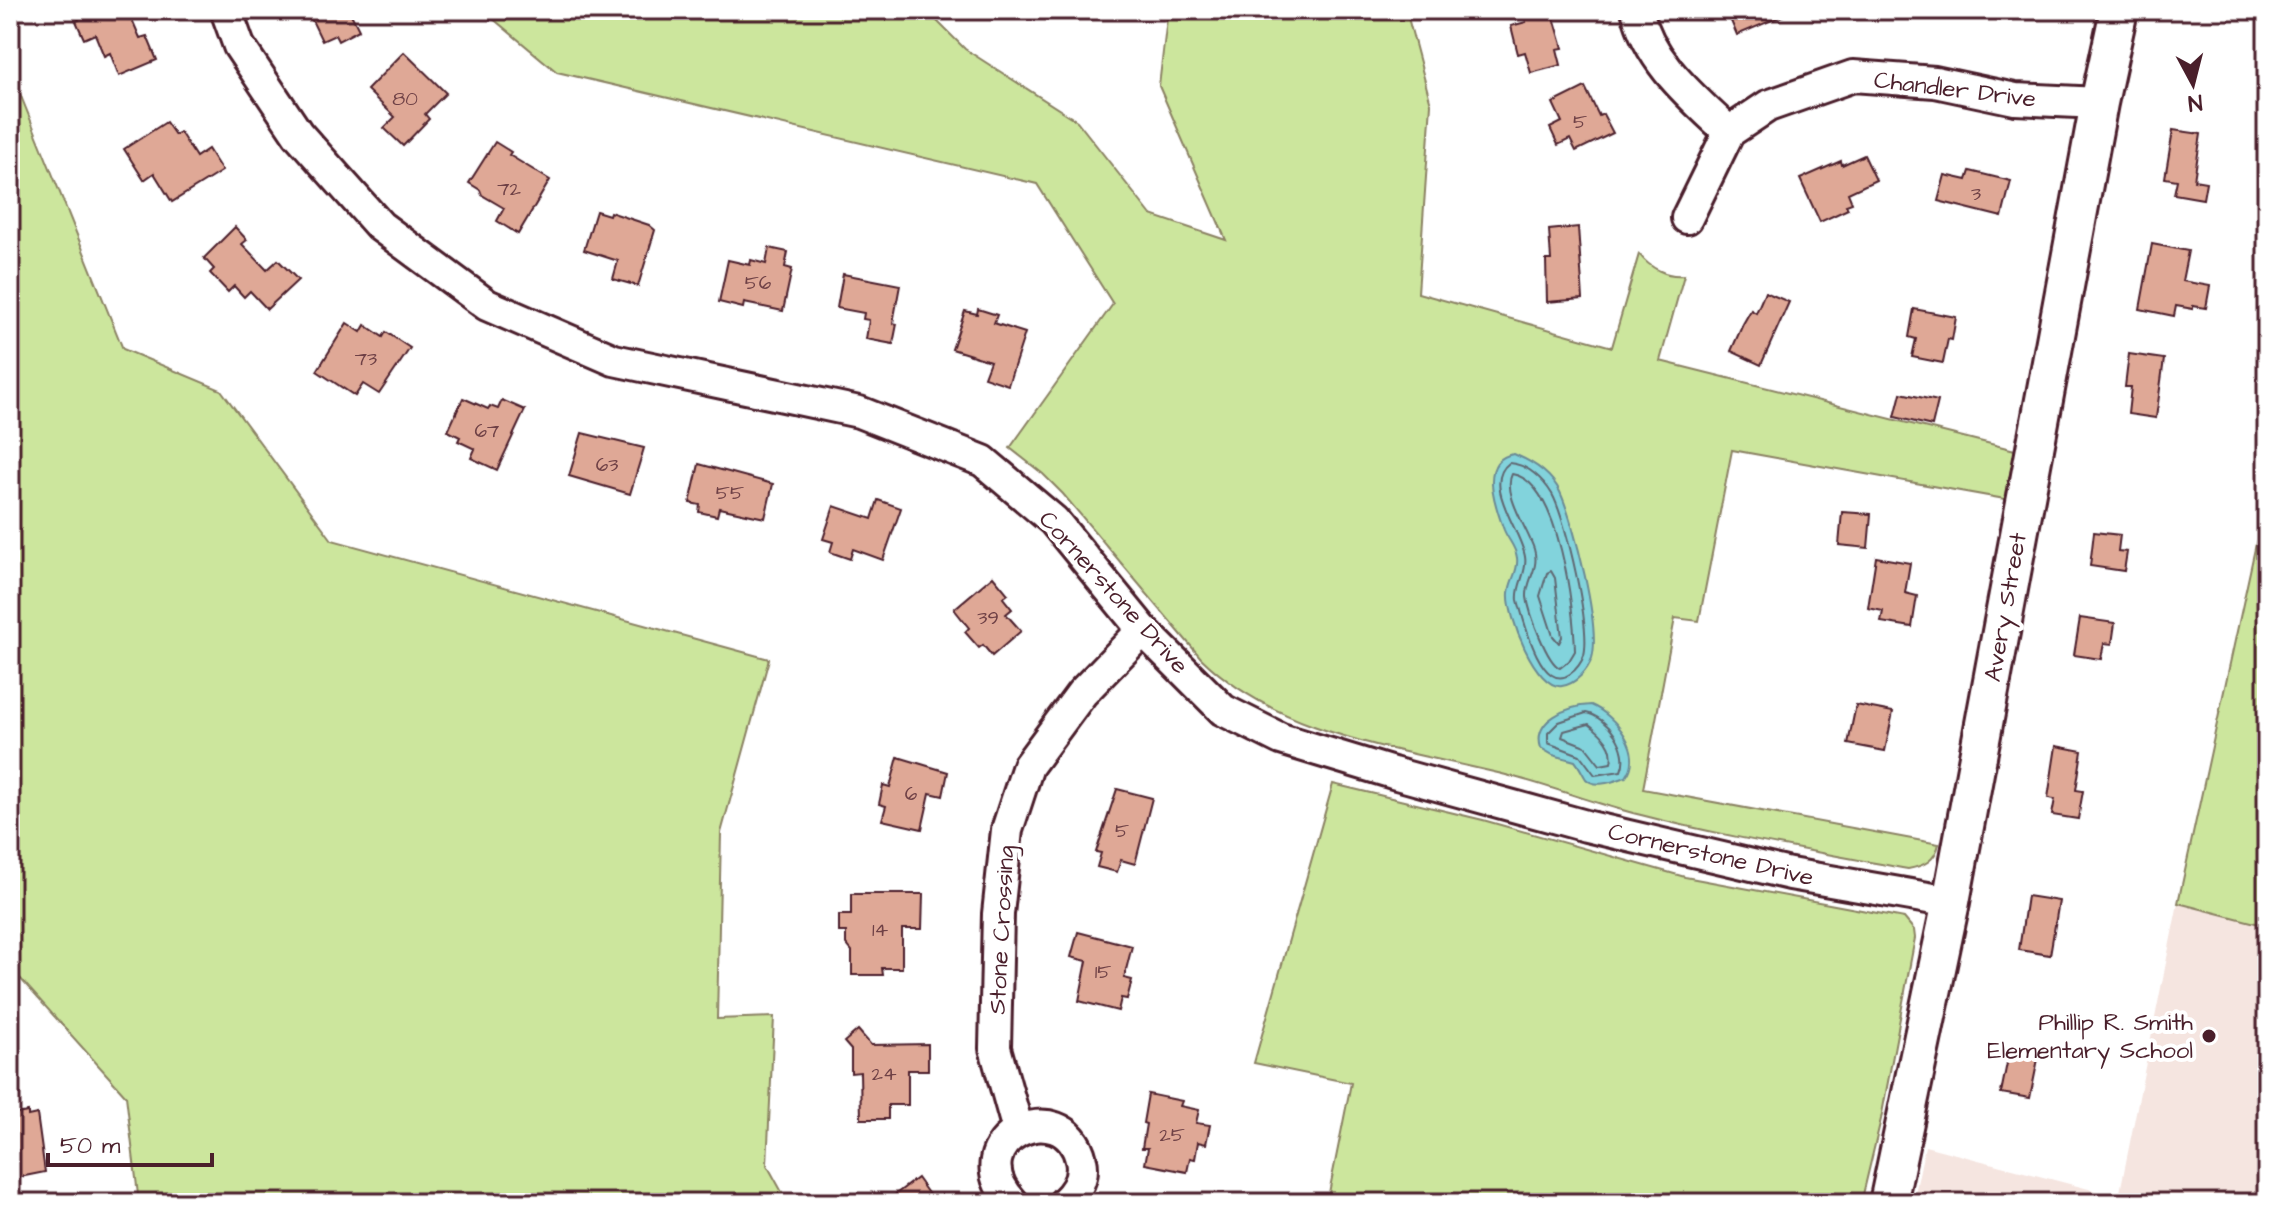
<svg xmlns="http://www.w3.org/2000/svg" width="2277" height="1213" viewBox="0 0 2277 1213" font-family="'Architects Daughter',sans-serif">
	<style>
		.built { fill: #f5e5e0 }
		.green { fill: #cce69d; stroke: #8b8264; stroke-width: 2 }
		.water { fill: #82d3dc; stroke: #6c8b95; stroke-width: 2 }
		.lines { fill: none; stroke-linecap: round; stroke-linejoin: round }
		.shore { stroke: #606772; stroke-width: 2 }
		.building { fill: #dfa896; stroke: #4a1f2b; stroke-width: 2 }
		.minor-casing { stroke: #4a1f2b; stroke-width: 36 }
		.major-casing { stroke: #4a1f2b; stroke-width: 42 }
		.minor { stroke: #fff; stroke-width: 30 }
		.major { stroke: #fff; stroke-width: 36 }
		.poi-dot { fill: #4a1f2b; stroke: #fff; stroke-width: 3 }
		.labels { text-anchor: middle; stroke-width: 8; stroke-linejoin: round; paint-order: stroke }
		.number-label { font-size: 20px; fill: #6f4146 }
		.street-label { font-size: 24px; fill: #4a1f2b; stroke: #fff }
		.poi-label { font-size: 24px; fill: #4a1f2b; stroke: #fff; text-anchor: end }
	</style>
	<rect width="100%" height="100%" fill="#fff"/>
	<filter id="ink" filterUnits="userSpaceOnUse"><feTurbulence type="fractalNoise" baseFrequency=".0125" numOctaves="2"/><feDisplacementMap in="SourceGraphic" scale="16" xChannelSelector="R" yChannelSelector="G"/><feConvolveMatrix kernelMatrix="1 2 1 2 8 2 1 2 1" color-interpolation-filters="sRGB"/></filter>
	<g filter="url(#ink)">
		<path class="built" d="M2178 903 2267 926V1203H1913L1925 1146 2119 1197Z"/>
		<g class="green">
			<path d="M486 10H926L965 49 1077 121 1151 215 1226 240 1159 86 1168 10H1406L1431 104 1418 293 1612 347 1639 254C1650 268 1666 277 1684 275L1660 361 2015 450 2005 499 1732 450 1699 621 1675 618 1643 789 1939 844C1935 861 1924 866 1908 869 1819 852 1729 838 1641 815 1598 805 1556 788 1514 777 1406 749 1284 739 1201 658L1063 494 1043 474 1010 448 1113 304 1037 184 557 72 491 17Z"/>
			<path d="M10 69 123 349 221 390 332 540 769 659 721 833 717 1019 774 1017 767 1165 788 1203H139L126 1096 10 967Z"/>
			<path d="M2267 493V926L2178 903Z"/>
			<path d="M1333 784 1483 820 1685 877 1904 918 1914 930 1915 938 1881 1119 1861 1203H1327L1351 1083 1254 1063Z"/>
		</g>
		<g class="water">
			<path d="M1514 454C1533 462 1551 473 1560 492 1574 522 1601 628 1592 658 1588 670 1576 684 1562 686 1536 690 1507 615 1509 593 1510 580 1519 571 1517 558 1516 547 1508 540 1504 530 1496 508 1477 459 1514 454Z"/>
			<path d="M1591 705C1615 715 1645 752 1626 777 1614 781 1596 789 1586 779 1582 773 1580 767 1575 761L1553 755 1541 748C1532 720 1568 706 1591 705Z"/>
		</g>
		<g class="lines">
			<g class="shore">
				<path d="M1509 463C1527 464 1543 479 1552 494 1566 519 1591 627 1584 655 1582 662 1576 670 1570 674 1541 695 1523 618 1518 600 1516 585 1528 572 1525 557 1522 532 1481 484 1509 463Z"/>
				<path d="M1512 474C1560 481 1574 611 1575 651L1569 661 1560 668C1547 663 1529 612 1527 597 1526 580 1540 569 1534 549 1528 530 1502 493 1512 474Z"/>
				<path d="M1551 571 1555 578 1562 637 1559 643 1553 636 1540 596 1547 573Z"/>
				<path d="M1586 713C1607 717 1631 749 1621 771L1595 775 1580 755 1548 743V733L1559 722Z"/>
				<path d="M1589 724C1602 734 1615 746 1611 763L1600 765 1585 746 1562 737 1564 731Z"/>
			</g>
		</g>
		<g class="building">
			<path d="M75 10H128L140 38 147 36 157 60 119 76 110 53 104 56 95 34 84 39 76 21 79 20Z"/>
			<path d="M307 10H349L359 30 338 41 335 35 322 41Z"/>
			<path d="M1523 10H1549L1551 15 1553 14 1563 48 1557 49 1561 65 1531 73 1525 52 1518 54 1511 26 1526 22Z"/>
			<path d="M1738 10H1796L1737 35 1728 14Z"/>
			<path d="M404 52 446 93 425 114 429 119 403 146 384 128 395 117 367 90Z"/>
			<path d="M1585 87 1599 116 1603 114 1613 133 1576 151 1570 139 1558 145 1550 128 1562 122 1553 103Z"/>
			<path d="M166 122 175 135 180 132 196 157 208 149 222 171 172 202 154 173 144 180 124 149Z"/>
			<path d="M2173 130 2201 134 2194 180 2206 182 2203 199 2174 194 2177 180 2165 178Z"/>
			<path d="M495 142 511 152 509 155 550 180 518 234 497 221 504 208 482 195 480 190 469 183Z"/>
			<path d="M1864 155 1876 180 1848 193 1852 203 1846 205 1848 209 1820 222 1800 179 1841 161 1842 165Z"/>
			<path d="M1970 171 2011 181 2002 217 1938 201 1945 175 1967 180Z"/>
			<path d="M596 211 609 215 610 212 649 225 655 230 638 286 613 279 618 261 584 250Z"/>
			<path d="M235 227 247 240 242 244 267 270 278 260 298 280 267 309 250 291 244 297 234 286 228 292 210 273 214 269 204 258Z"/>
			<path d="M1578 227 1583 299 1547 302 1546 260H1551L1549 230Z"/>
			<path d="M2152 244 2188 251 2182 281 2210 286 2206 308 2193 306V309L2176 306 2174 316 2140 309Z"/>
			<path d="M769 248 788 252 785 267 792 269 783 311 744 303 743 308 719 302 728 260 750 265 751 260 766 264Z"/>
			<path d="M843 274 900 285 893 323 897 324 893 344 866 339 869 320 863 319 864 313 837 308Z"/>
			<path d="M1765 292 1789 302 1761 365 1731 351 1743 324 1751 310 1756 313Z"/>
			<path d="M978 309 997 315 994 323 1025 333 1008 385 984 377 990 361 952 349 965 311 977 314Z"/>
			<path d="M1914 309 1956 317 1952 340 1948 339 1943 363 1912 357 1916 339 1909 337Z"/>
			<path d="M347 323 361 332 365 325 383 337 386 332 410 348 379 394 363 384 355 396 317 371Z"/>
			<path d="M2129 354 2164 359 2156 418 2128 414 2131 387H2125Z"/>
			<path d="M1901 393 1938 401 1932 426 1895 417Z"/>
			<path d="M463 398 488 409 490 406 498 409 502 400 525 410 497 470 471 458 475 449 458 441 460 437 448 431Z"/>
			<path d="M582 433 644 448 630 494 569 476Z"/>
			<path d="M699 464 773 484 765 518 719 508 717 516 699 512 700 505 690 503Z"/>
			<path d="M878 500 901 508 883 560 853 549 850 559 830 552 833 542 823 539 834 506 872 519Z"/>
			<path d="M1842 512 1871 514 1868 548 1839 545Z"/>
			<path d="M2094 532 2120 535 2118 551 2127 552 2124 571 2090 566Z"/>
			<path d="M1876 557 1910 563 1905 593 1917 596 1912 627 1881 622 1883 611 1868 608Z"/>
			<path d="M993 576 1008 594 1003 598 1012 609 1006 614 1021 631 992 656 983 645 979 648 965 632 969 628 954 609Z"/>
			<path d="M2080 618 2115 623 2112 644 2104 643 2101 659 2074 655Z"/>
			<path d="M1856 705 1893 712 1885 751 1848 744Z"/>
			<path d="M2056 746 2082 751 2076 790 2083 791 2078 819 2052 815 2055 799 2048 798Z"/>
			<path d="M898 757 948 772 943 796 930 793 922 829 882 820 886 806 879 804 883 785 890 787Z"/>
			<path d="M1117 789 1152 798 1135 864 1121 860 1117 872 1097 867 1101 853 1096 852Z"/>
			<path d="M851 894H923L922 929H902V968H882L883 975H852V951L846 944V932H839V915H851Z"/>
			<path d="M2027 896 2059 901 2050 955 2019 950Z"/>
			<path d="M1078 932 1132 946 1124 978 1132 980 1127 999 1121 998 1118 1011 1079 1001 1087 961 1071 957Z"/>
			<path d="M858 1030 871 1045 928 1044V1070H908V1105H888V1119H861L860 1072 851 1073V1050L844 1042Z"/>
			<path d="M2010 1048 2039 1054 2030 1098 2001 1093Z"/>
			<path d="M1148 1094 1182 1101 1180 1106 1199 1110 1196 1123 1210 1125 1206 1144 1198 1142 1195 1159 1190 1158 1187 1172 1145 1164 1148 1148H1142L1146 1124 1143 1123Z"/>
			<path d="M28 1112V1116L37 1114 45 1172 10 1179V1115Z"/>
			<path d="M917 1178 935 1203H884Z"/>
		</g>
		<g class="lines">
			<g class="minor-casing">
				<g id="minor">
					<path d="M226 10 239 46 298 134 380 226 487 305 614 360 859 412 983 461 1054 521 1143 630 1223 710 1281 739 1393 773 1586 826 1790 874 1951 902"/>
					<path d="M1637 10C1649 62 1692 97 1729 132"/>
					<path d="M1687 218 1729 132 1768 106 1853 76 1935 82 2015 99 2099 103"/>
					<path d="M1018 1130 995 1048 998 914 1007 830 1028 766 1082 693 1143 630"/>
					<path d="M1013 1203C953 1140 1065 1089 1081 1160 1085 1177 1076 1192 1064 1203"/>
				</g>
			</g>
			<g class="major-casing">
				<path id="major" d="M1888 1203 1951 902 2099 103 2119 10"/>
			</g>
			<use href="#minor" class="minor"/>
			<use href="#major" class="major"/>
		</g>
	</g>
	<circle class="poi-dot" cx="2209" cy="1036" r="8"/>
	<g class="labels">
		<g class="number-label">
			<text x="405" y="105">80</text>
			<text x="1580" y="128">5</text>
			<text x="509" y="195">72</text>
			<text x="1976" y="200">3</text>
			<text x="758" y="289">56</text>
			<text x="366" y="365">73</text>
			<text x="487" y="437">67</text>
			<text x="607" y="471">63</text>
			<text x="730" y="499">55</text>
			<text x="988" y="624">39</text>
			<text x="911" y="800">6</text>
			<text x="1122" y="837">5</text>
			<text x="880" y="936">14</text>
			<text x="1103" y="978">15</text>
			<text x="884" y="1080">24</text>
			<text x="1172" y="1141">25</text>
		</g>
		<g class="street-label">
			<text transform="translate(1955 89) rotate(7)" y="8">Chandler Drive</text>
			<text transform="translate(1114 592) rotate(48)" y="8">Cornerstone Drive</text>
			<text transform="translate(2005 607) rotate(-80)" y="8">Avery Street</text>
			<text transform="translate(1711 854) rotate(13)" y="8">Cornerstone Drive</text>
			<text transform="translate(1001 930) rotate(-87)" y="8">Stone Crossing</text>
		</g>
		<g class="poi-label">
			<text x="2193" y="1030">Phillip R. Smith<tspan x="2193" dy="28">Elementary School</tspan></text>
		</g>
	</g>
	<rect width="2277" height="1213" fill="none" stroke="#fff" stroke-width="40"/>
	<rect x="20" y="20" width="2237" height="1173" fill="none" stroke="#4a1f2b" stroke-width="3" filter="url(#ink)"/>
	<g transform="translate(2193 84) rotate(173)" stroke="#ffffff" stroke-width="6" paint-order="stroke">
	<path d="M0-6L14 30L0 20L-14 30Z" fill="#4a1f2b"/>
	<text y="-12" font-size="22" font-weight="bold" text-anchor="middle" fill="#4a1f2b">N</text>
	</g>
	<path d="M48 1153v12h164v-12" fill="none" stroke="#4a1f2b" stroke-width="4"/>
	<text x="60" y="1153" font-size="24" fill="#4a1f2b" stroke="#ffffff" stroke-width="6" paint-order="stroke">50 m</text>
</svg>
